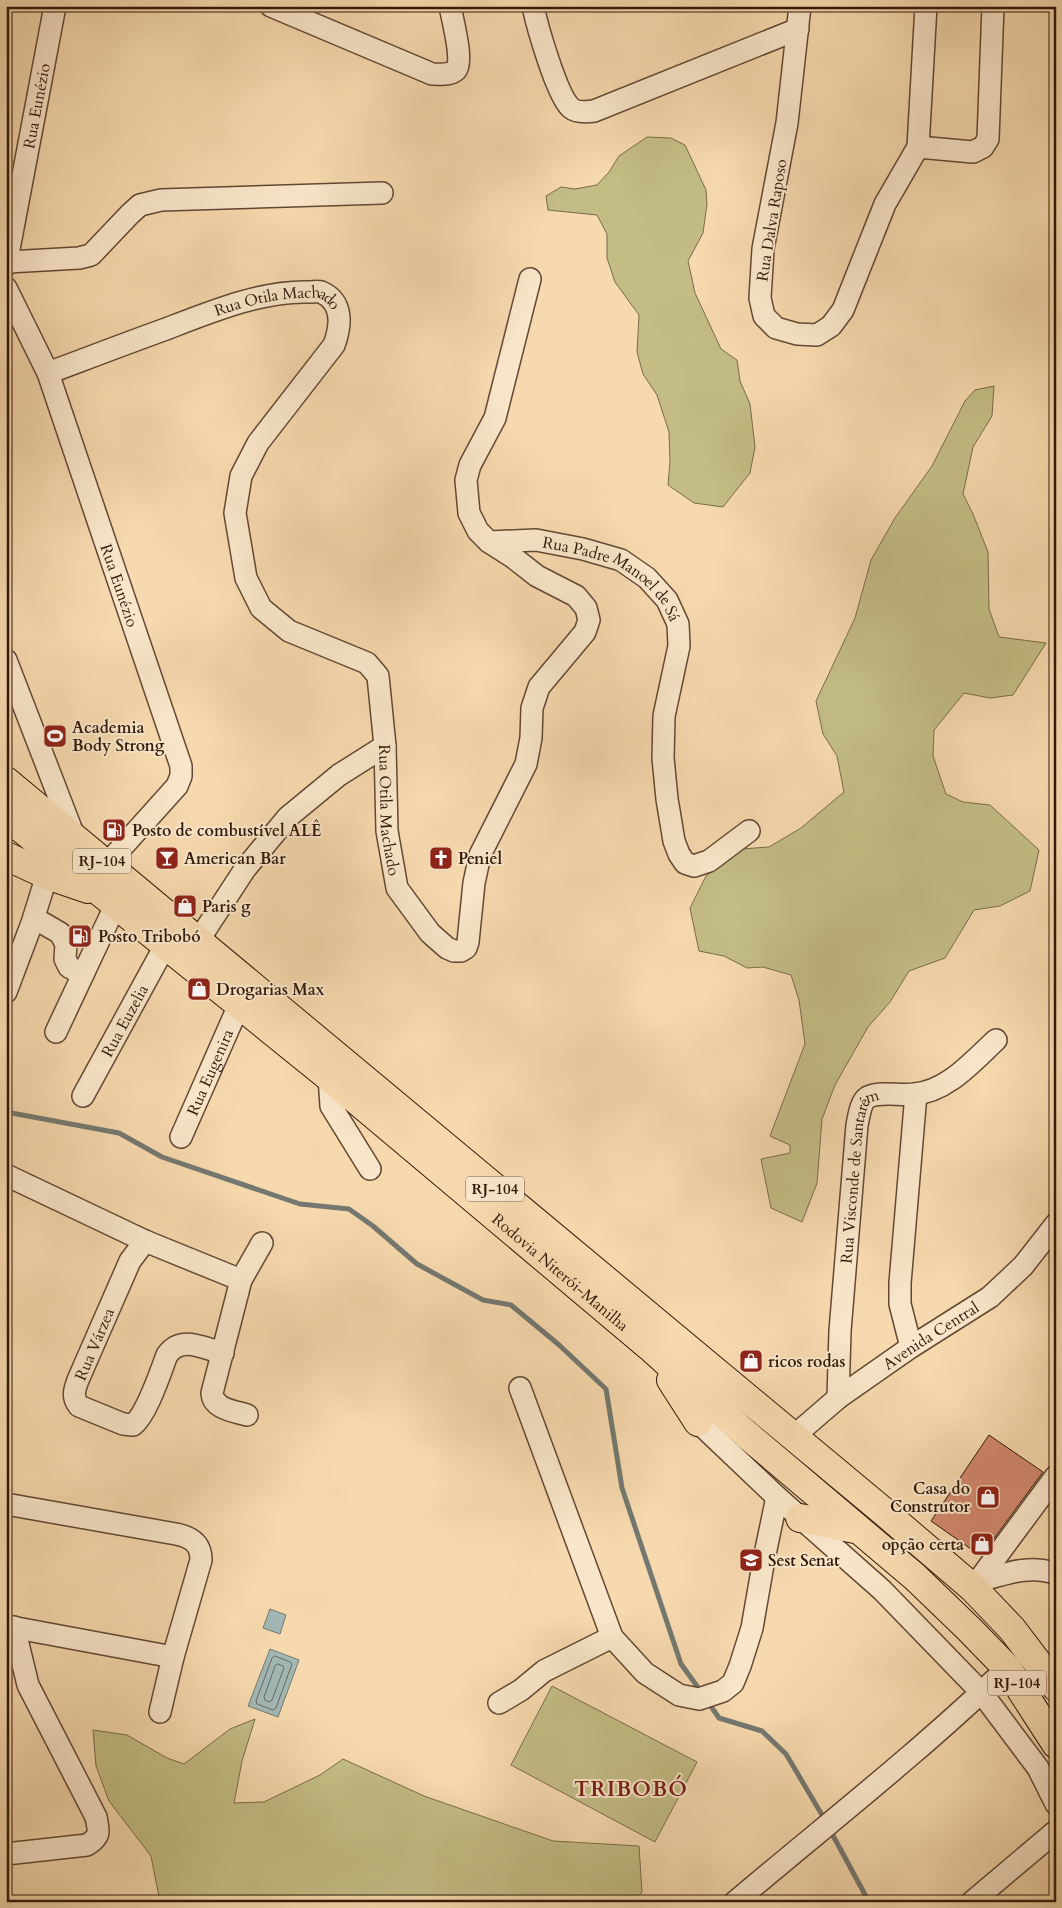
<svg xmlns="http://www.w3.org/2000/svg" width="1062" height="1908" viewBox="0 0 1062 1908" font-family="Cardo,serif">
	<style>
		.green { fill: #c3bd85; stroke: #7a6b48 }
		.water { fill: #a1b8b5; stroke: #747871 }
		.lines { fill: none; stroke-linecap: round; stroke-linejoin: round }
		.shore { stroke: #696860; stroke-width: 1 }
		.stream { stroke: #747871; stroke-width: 5 }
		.building { fill: #d1886c; stroke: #31190b }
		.minor-casing { stroke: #624934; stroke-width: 24 }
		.highway-casing { stroke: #31190b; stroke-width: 30 }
		.minor { stroke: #f9e6ca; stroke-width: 21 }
		.highway { stroke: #f6d9ad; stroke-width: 28 }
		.labels { text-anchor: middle; stroke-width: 4; stroke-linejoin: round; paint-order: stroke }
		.shield { fill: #f9e6ca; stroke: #6d5644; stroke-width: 1 }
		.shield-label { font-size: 15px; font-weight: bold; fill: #31190b }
		.street-label { font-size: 16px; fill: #31190b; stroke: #f9e6ca }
		.poi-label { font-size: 16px; font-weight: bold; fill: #31190b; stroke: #f9e6ca; text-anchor: start }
		.district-label { font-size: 21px; font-weight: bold; letter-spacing: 1px; fill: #7a1f14; stroke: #f9e6ca }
	</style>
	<rect width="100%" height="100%" fill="#f6d9ad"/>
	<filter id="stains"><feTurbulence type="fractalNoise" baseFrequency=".004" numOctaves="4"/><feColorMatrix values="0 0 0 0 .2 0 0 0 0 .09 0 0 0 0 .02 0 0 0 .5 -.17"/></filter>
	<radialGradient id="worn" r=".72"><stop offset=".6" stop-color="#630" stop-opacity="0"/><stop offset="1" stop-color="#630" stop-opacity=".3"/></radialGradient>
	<g class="green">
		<path d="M647 137 671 138 685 145 706 190 707 204 703 233 688 261 695 293 721 349 737 360 740 381 750 404 755 447 750 473 723 507 694 503 668 485 670 462 669 432 657 395 643 374 637 352 639 315 615 282 607 258V234L597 215 548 210 546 196 561 187 575 189 597 185 609 172 619 156Z"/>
		<path d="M994 386 992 416 973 447 963 494 973 514 988 552 989 609 999 637 1046 643 1013 695 990 698 964 693 934 730 933 756 946 794 963 802 990 805 1039 850 1030 891 1000 906 974 910 945 958 909 971 890 1002 868 1027 835 1085 822 1119 817 1183 802 1222 771 1208 761 1159 790 1153V1145L770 1136 805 1044 799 1000 791 975 763 967 747 968 724 956 699 951 690 908 706 876 729 855 741 849 769 847 801 828 844 792 837 756 823 734 816 701 855 618 871 560 895 518 932 466 965 401 975 390Z"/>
		<path d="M552 1686 697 1762 655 1842 511 1765Z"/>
		<path d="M255 1719 242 1761 234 1803 264 1802 320 1775 343 1759 424 1796 553 1841 639 1846 642 1892 632 1902H160L151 1856 109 1801 96 1766 93 1730 127 1735 167 1758 184 1764 230 1729Z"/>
	</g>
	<g class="water">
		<path d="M270 1609 286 1615 280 1634 263 1628Z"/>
		<path d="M270 1649 299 1660 278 1717 248 1706Z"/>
	</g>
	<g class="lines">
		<g class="shore">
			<path d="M275 1656 290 1662 292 1664 276 1708 273 1710 257 1704 256 1701 272 1658Z"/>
			<path d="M278 1664 283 1666 284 1668 272 1700 269 1702 265 1700 264 1697 275 1666Z"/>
		</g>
		<g class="stream">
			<path d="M6 1112 119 1133 162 1157 300 1204 349 1209 373 1226 417 1264 483 1300 511 1305 558 1344 606 1389 622 1488 681 1664 702 1693"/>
			<path d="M708 1702 719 1718 762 1731 786 1754 825 1820"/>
			<path d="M830 1830 869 1902"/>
		</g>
	</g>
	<path class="building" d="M989 1435 1043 1472 981 1556 931 1521Z"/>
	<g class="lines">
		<g class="minor-casing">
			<g id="minor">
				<path d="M271 6 432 74C441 74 449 76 456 70 464 62 452 18 450 6"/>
				<path d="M533 6C537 26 557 96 571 108 577 113 587 112 594 111L798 29"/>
				<path d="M800 6 787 123 763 249 760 298 764 316 776 328 797 334 817 335 831 326 843 310 885 204 918 147 926 6"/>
				<path d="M918 147 973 152 983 147 988 139 993 6"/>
				<path d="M8 262 79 258 91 255 130 214 140 205 161 200 382 193"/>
				<path id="s1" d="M6 265 55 6"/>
				<path id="s2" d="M6 288 48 373 181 766V776L177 786 106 865"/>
				<path id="s3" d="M48 373C88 358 127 343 166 329 210 312 263 290 310 292 313 292 318 291 321 292 344 302 341 326 334 345L258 443 241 476 235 513 246 578 261 608 289 631 367 663 378 676 385 746 387 831 397 888 430 933 447 948 454 951H461L466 948 468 942 474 883 480 855 526 764 531 738 532 708 539 687 585 632 589 620 586 608 576 596 537 576 514 558 489 542 478 531 469 513 466 480 470 465 495 418 530 279"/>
				<path id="s4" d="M489 542 536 540 583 549 621 560 647 578 667 600 678 624 679 646 664 716 663 758 667 799 674 841 679 854 685 863 694 866 709 861 749 831"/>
				<path d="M6 660 74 836"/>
				<path d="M34 918 60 933 66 944 65 959 69 967 83 974"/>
				<path d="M198 941 245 869 288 817 339 775 385 746"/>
				<path d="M6 992 32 923 47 875"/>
				<path d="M56 1032 116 904"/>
				<path d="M329 1077 331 1106 370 1169"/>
				<path id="s5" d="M83 1096 166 944"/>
				<path id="s6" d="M181 1137 239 1005"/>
				<path d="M6 1175 145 1241 241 1280"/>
				<path d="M145 1241 130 1261 78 1380C74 1391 72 1397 79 1406L123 1424 133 1425C147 1414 160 1373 167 1355 181 1335 203 1348 223 1353"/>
				<path d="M911 1347 900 1304V1283L916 1094"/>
				<path d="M520 1388 612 1637 645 1673 679 1695 699 1699 723 1691 733 1683 740 1666 752 1628 764 1559 777 1497"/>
				<path id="s7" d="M838 1398 840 1331 857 1125C859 1117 860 1102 868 1097 881 1091 901 1096 914 1094 947 1092 973 1061 996 1040"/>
				<path d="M247 1415C234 1411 213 1409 212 1393L241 1280 262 1243"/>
				<path d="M698 1422 777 1497 882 1590 981 1692 1038 1768 1056 1804"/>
				<path id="s8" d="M794 1436 838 1398 911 1347 990 1297 1023 1266 1056 1224"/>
				<path d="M6 1504 176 1534C191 1537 201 1543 201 1560L173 1657 160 1712"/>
				<path d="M979 1581C1002 1575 1027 1565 1051 1572"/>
				<path d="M973 1588 1056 1476"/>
				<path d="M6 1626 173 1657"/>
				<path d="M499 1703 521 1690 544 1671 612 1637"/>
				<path d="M6 1854 87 1845C101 1836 99 1832 96 1817L28 1685 14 1627"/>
				<path d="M735 1902C826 1825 921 1751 1007 1668"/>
				<path d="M972 1902 1056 1831"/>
			</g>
		</g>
		<g class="highway-casing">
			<g id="highway">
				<path d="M6 781 883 1511 973 1588 1012 1629 1056 1687"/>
				<path id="s9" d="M6 816 329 1077 650 1347 746 1434 915 1577 969 1629 1007 1668 1056 1744"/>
				<path d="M6 856 47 875 88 889"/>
				<path d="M671 1380 698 1422"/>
				<path d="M800 1518 855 1529"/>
			</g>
		</g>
		<use href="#minor" class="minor"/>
		<use href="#highway" class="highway"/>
	</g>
	<defs>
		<g id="stadium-square" transform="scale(1.25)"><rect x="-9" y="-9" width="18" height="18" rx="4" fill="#8f2418" stroke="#f9e6ca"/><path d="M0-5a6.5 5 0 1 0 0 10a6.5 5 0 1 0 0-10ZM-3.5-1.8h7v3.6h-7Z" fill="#fff"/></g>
		<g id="fuel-square" transform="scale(1.25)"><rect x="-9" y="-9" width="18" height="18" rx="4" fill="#8f2418" stroke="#f9e6ca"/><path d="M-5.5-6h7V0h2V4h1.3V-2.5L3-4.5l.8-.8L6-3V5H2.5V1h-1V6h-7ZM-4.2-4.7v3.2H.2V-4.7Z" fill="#fff"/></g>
		<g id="bar-square" transform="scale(1.25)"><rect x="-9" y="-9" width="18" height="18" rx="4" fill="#8f2418" stroke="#f9e6ca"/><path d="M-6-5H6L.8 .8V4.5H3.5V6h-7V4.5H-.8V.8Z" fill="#fff"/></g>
		<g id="church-square" transform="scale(1.25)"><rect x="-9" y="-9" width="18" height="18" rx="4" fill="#8f2418" stroke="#f9e6ca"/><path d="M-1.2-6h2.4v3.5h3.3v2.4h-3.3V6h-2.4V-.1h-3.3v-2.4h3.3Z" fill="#fff"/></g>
		<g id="shop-square" transform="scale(1.25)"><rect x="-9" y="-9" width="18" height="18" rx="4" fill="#8f2418" stroke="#f9e6ca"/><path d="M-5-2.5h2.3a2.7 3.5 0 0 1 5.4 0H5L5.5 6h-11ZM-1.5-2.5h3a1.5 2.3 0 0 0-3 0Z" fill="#fff"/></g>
		<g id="school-square" transform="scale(1.25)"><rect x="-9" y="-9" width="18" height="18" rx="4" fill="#8f2418" stroke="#f9e6ca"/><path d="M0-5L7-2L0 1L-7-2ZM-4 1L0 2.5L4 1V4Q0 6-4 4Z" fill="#fff"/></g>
	</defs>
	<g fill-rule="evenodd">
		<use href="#stadium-square" x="55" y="736"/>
		<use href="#fuel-square" x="114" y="830"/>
		<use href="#bar-square" x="167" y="858"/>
		<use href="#church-square" x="441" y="858"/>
		<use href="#shop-square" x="185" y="906"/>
		<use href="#fuel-square" x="80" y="936"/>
		<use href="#shop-square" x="199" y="989"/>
		<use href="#shop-square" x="751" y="1361"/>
		<use href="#shop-square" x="988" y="1497"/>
		<use href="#shop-square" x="982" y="1544"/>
		<use href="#school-square" x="751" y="1560"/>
	</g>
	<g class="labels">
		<g class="shield">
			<rect x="73" y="848.5" width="58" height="25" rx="4"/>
			<rect x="466" y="1176.5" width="58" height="25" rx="4"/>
			<rect x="988" y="1670.5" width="58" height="25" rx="4"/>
		</g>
		<g class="shield-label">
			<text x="102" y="866">RJ-104</text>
			<text x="495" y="1194">RJ-104</text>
			<text x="1017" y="1688">RJ-104</text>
		</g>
		<g class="street-label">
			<text dy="6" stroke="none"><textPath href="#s1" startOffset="162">Rua Eunézio</textPath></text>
			<text transform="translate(771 220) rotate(-81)" y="6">Rua Dalva Raposo</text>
			<text dy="6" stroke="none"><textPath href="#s3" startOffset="244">Rua Otila Machado</textPath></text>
			<text dy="6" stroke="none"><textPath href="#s4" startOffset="136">Rua Padre Manoel de Sá</textPath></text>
			<text dy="6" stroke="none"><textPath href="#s2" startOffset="319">Rua Eunézio</textPath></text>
			<text dy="6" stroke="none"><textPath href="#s3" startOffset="918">Rua Otila Machado</textPath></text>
			<text dy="6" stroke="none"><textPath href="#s5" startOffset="86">Rua Euzelia</textPath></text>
			<text dy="6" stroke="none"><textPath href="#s6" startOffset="71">Rua Eugenira</textPath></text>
			<text dy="6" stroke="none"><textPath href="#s7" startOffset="225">Rua Visconde de Santarém</textPath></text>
			<text dy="6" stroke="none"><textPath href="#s9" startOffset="718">Rodovia Niterói-Manilha</textPath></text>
			<text dy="6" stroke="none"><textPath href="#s8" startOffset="170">Avenida Central</textPath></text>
			<text transform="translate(94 1344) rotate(-67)" y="6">Rua Várzea</text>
		</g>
		<g class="poi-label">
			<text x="72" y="733">Academia<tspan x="72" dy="18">Body Strong</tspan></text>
			<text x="132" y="836">Posto de combustível ALÊ</text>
			<text x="184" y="864">American Bar</text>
			<text x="458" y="864">Peniel</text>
			<text x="202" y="912">Paris g</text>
			<text x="98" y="942">Posto Tribobó</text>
			<text x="216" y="995">Drogarias Max</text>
			<text x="768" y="1367">ricos rodas</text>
			<text x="970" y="1494" text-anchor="end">Casa do<tspan x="970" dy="18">Construtor</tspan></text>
			<text x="964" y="1550" text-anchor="end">opção certa</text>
			<text x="768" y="1566">Sest Senat</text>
		</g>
		<g class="district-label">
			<text x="631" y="1796">TRIBOBÓ</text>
		</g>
	</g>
	<rect width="1062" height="1908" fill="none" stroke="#f6d9ad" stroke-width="25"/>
	<rect x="8" y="8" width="1047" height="1893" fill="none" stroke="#31190b" stroke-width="2.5"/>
	<rect x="12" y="12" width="1037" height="1883" fill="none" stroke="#31190b"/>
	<rect width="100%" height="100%" filter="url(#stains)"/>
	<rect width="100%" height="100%" fill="url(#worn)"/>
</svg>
